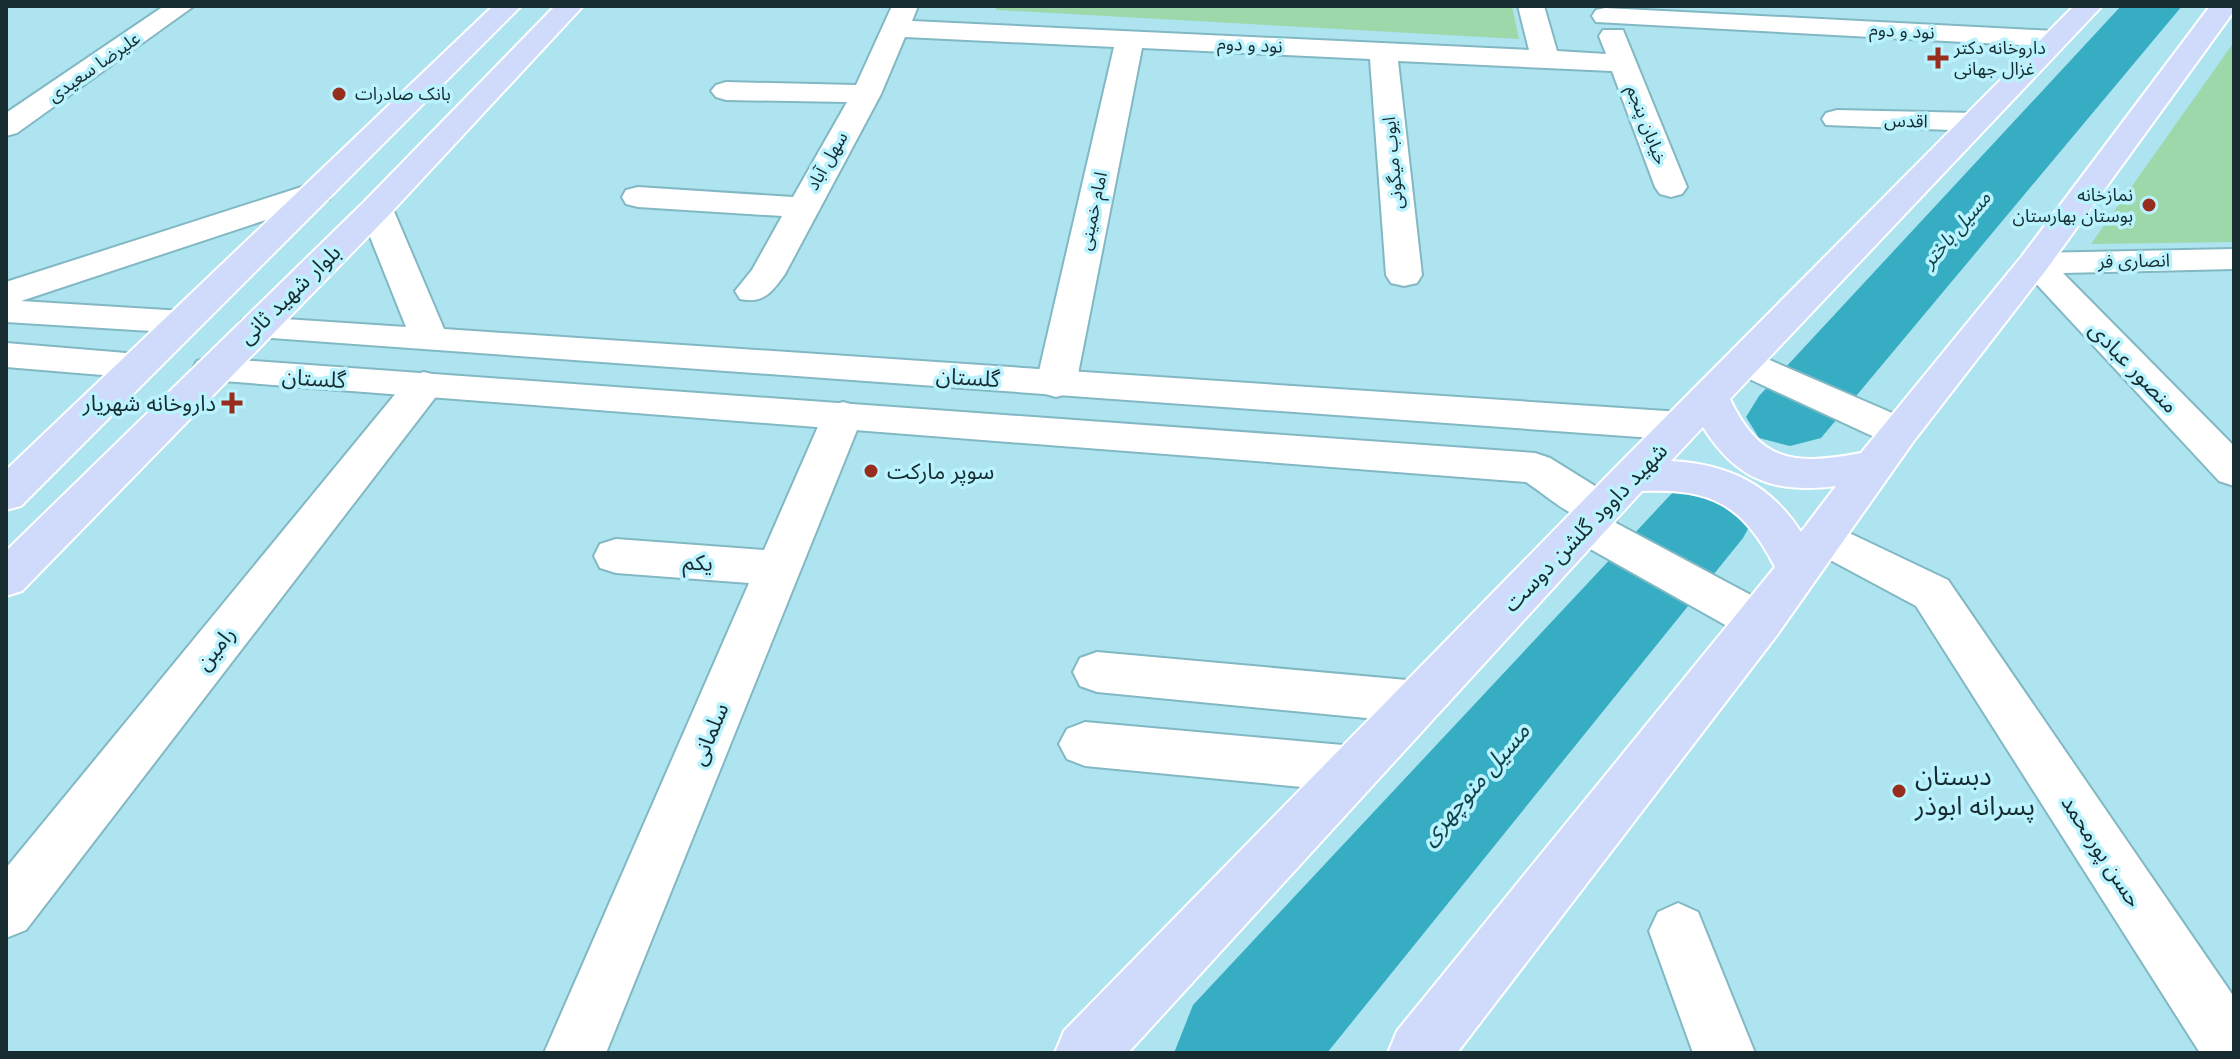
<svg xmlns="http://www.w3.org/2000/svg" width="2240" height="1059" viewBox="0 0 2240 1059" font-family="Helvetica,'Noto Sans Arabic',sans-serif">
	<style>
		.green { fill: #9cd8aa }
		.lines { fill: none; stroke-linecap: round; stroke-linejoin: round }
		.river { fill: #36adc2; fill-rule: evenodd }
		.street-casing { stroke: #82b8c3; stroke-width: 4 }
		.secondary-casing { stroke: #82b8c3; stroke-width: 4 }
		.primary-casing { stroke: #fff; stroke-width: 4 }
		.street { fill: #fff; fill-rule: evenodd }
		.secondary { fill: #fff; fill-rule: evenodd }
		.primary { fill: #d0dafb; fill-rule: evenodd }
		.poi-dot { fill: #972d1d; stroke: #baf2fd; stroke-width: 3 }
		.labels { text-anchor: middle; stroke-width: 7; stroke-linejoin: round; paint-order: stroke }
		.far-street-label { font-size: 18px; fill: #162c30; stroke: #baf2fd }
		.far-poi-label { font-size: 18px; fill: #162c30; stroke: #baf2fd; text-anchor: start }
		.far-water-label { font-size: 20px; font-style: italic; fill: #10444d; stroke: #baf2fd }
		.street-label { font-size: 22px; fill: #162c30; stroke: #baf2fd }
		.poi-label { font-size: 22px; fill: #162c30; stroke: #baf2fd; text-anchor: end }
		.water-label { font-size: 24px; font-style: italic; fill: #10444d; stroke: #baf2fd }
		.near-poi-label { font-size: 26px; fill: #162c30; stroke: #baf2fd; text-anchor: start }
	</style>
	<rect width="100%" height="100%" fill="#ade4f0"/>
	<g class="green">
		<path d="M997 6H1512L1519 39 996 10Z"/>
		<path d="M2234 42V242L2091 244Z"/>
	</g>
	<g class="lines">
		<g class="river">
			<path d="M2121 6H2182L1821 438 1790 446 1759 438 1746 417 1759 396Z"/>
			<path d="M1709 480 1743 490 1756 514 1743 538 1327 1053H1174L1193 1005 1675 490Z"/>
		</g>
		<g class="street-casing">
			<g id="street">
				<path d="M164 6H194L17 133 6 136V113Z"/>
				<path d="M892 6H918L912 21 1529 50 1518 6H1544L1557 51 1606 54 1599 36 1603 30H1623L1687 187 1682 194 1671 197 1660 194 1655 187 1612 71 1398 61 1422 275 1417 283 1404 286 1391 283 1386 275 1370 59 1142 48 1076 384 1070 393 1056 397 1042 393 1036 384 1114 47 905 37 881 94 785 274C772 292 764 304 740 299L735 291 752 270 782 216 638 207 626 204 622 197 626 190 638 187 793 197 847 102 726 100 716 97 711 91 716 85 726 82 856 85Z"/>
				<path d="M1605 8 2055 31 2065 33 2069 39 2065 45 2055 47 1596 22 1592 16 1596 10Z"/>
				<path d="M1837 110 1975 113 1986 116 1990 122 1986 128 1975 131 1826 125 1822 119 1826 113Z"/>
				<path d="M2234 249V269L2063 273 2234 446V486L2219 481 2017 263 2022 256 2034 253Z"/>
				<path d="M1744 349 1913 422 1919 432 1913 442 1899 446 1885 442 1730 370 1725 361 1730 352Z"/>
				<path d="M424 372 438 376 444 385 438 394 26 930 6 938V868L410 376Z"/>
				<path d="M843 402 857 406 863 415 606 1053H544L749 583 616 573 600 568 594 556 600 544 616 539 764 550 823 415 829 406Z"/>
				<path d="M1585 510 1601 515 1777 609 1784 622 1777 635 1760 640 1743 635 1569 537 1563 526 1569 515Z"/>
				<path d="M1097 652 1418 681 1436 687 1443 702 1436 717 1418 723 1097 692 1080 686 1073 672 1080 658Z"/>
				<path d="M1085 722 1354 746 1372 753 1380 769 1372 785 1354 792 1085 766 1067 759 1059 744 1067 729Z"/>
				<path d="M1678 903 1698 912 1755 1053H1693L1649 931 1658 912Z"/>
			</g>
		</g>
		<g class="secondary-casing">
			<g id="secondary">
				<path d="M317 182 329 185 333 192 329 199 21 301 183 311 196 314 201 322 196 330 183 333 6 322V282Z"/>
				<path d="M376 199 388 202 393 209 444 329 1681 412 1695 416 1701 426 1695 436 1681 440 242 336 236 328 242 320 255 317 406 327 359 209 364 202Z"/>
				<path d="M6 343 138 354 152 357 157 366 152 375 138 378 6 367Z"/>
				<path d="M211 358 1535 453 1550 458 1616 499 1623 510 1616 521C1583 531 1552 499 1526 482L197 379 192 370 197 361Z"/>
				<path d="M1822 520 1948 580 2234 997V1053H2200L1916 606 1806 547 1800 536 1806 525Z"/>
			</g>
		</g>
		<g class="primary-casing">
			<g id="primary">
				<path d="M493 6H521L21 506 6 510V470Z"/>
				<path d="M555 6H583L388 216 22 591 6 596V551L364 202Z"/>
				<path d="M2074 6H2102L1730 399C1761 464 1796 465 1861 453L2022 256 2210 6H2234V11L2046 270 1913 442 1777 635 1457 1053H1388L1397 1031 1775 567C1743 505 1712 488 1642 491L1128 1053H1055L1064 1031 1616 467ZM1703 427C1736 480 1775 494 1836 486L1801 532C1770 484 1728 464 1671 461Z"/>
			</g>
		</g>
		<use href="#street" class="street"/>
		<use href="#secondary" class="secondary"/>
		<use href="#primary" class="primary"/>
	</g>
	<g class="poi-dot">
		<path d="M1934 46h8v8h8v8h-8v8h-8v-8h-8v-8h8z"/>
		<circle cx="339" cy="94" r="8"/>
		<circle cx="2149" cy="205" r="8"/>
		<path d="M228 391h8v8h8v8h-8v8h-8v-8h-8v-8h8z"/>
		<circle cx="871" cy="471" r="8"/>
		<circle cx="1899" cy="791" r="8"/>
	</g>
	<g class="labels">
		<g class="far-street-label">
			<text transform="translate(1902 31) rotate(3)" y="6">نود و دوم</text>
			<text transform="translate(1250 45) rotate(3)" y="6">نود و دوم</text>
			<text transform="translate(94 67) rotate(-35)" y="6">علیرضا سعیدی</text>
			<text transform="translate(1906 121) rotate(2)" y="6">اقدس</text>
			<text transform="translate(1647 125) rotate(69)" y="6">خیابان پنجم</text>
			<text transform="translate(827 161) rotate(-60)" y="6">سهل آباد</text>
			<text transform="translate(1393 163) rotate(-95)" y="6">ایوب میگونی</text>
			<text transform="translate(1093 211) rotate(-78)" y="6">امام خمینی</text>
			<text transform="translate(2134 261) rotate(-1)" y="6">انصاری فر</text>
		</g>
		<g class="far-poi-label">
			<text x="1954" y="54">داروخانه دکتر<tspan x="1954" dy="21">غزال جهانی</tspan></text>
			<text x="355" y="100">بانک صادرات</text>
			<text x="2133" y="201" text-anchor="end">نمازخانه<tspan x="2133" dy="21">بوستان بهارستان</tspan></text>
		</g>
		<g class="far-water-label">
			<text transform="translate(1956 229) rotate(-49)" y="7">مسیل باختر</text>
		</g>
		<g class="street-label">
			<text transform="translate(289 294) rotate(-44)" y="8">بلوار شهید ثانی</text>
			<text transform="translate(2134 367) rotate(46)" y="8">منصور عبادی</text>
			<text transform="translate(968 377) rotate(4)" y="8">گلستان</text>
			<text transform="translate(314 378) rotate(4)" y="8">گلستان</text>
			<text transform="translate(1585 527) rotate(-46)" y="8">شهید داوود گلشن دوست</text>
			<text transform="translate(698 562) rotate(4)" y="8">یکم</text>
			<text transform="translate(215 648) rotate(-51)" y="8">رامین</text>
			<text transform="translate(709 734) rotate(-67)" y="8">سلمانی</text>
			<text transform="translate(2102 851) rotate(57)" y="8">حسن پورمحمد</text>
		</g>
		<g class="poi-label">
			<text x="216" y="411">داروخانه شهریار</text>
			<text x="887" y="479" text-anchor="start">سوپر مارکت</text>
		</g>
		<g class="water-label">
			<text transform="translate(1475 784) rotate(-49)" y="8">مسیل منوچهری</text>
		</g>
		<g class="near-poi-label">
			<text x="1915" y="785">دبستان<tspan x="1915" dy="30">پسرانه ابوذر</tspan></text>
		</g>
	</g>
	<rect width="2240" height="1059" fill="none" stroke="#162c30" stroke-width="16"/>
</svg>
